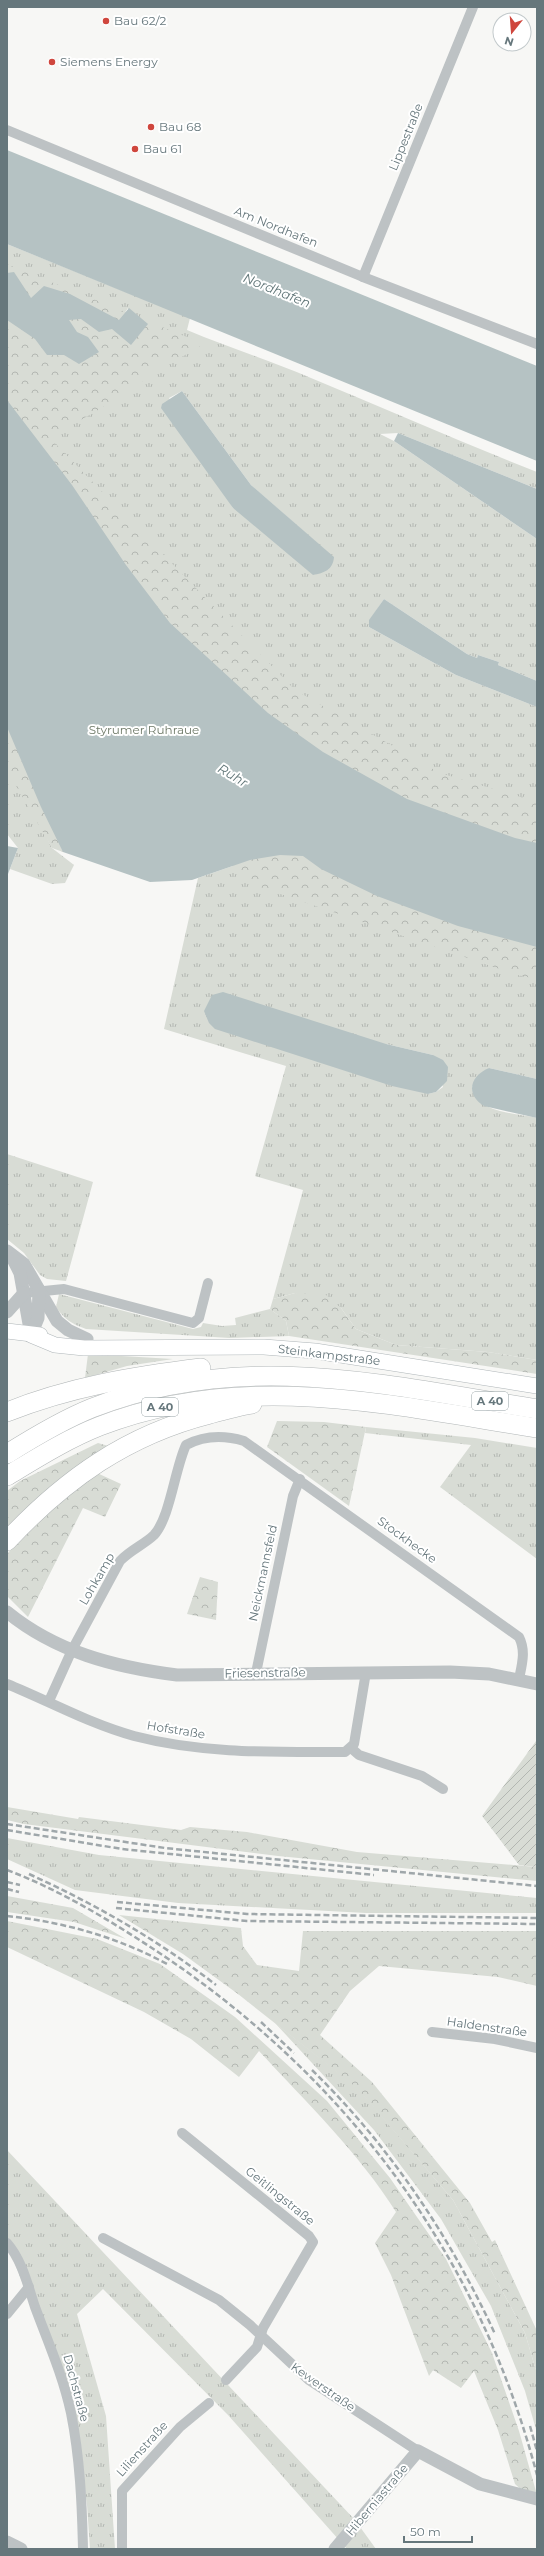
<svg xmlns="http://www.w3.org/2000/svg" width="544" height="2556" viewBox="0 0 544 2556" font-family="Montserrat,sans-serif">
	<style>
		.grass { fill: url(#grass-tufts); fill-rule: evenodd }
		.forest { fill: url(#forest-crowns) }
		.garden { fill: url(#garden-furrows) }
		.water { fill: #b5c2c3 }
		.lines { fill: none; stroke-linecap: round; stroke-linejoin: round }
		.secondary-casing { stroke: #afb6b9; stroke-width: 16 }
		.motorway-casing { stroke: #b1b6b7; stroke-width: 20 }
		.minor { stroke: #bdc2c4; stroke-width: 10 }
		.tertiary { stroke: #bdc2c4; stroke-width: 13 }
		.secondary { stroke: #fff; stroke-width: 15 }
		.motorway { stroke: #fff; stroke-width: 19 }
		.rail { stroke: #9fa7aa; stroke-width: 2.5; stroke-dasharray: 6 3; stroke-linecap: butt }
		.poi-dot { fill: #cf463d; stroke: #fff; stroke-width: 1.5 }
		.labels { text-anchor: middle; stroke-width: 4; stroke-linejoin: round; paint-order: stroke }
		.shield { fill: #fff; stroke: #94a0a3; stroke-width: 1 }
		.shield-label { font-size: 11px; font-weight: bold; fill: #66777c }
		.poi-label { font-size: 12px; fill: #66777c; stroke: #fff; text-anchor: start }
		.street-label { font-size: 12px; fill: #66777c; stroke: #fff }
		.park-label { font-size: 12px; fill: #6f7a68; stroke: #fff }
		.water-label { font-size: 13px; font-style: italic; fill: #607577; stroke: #fff }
	</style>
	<defs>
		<pattern id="grass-tufts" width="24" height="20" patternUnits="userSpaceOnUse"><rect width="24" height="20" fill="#d8dcd5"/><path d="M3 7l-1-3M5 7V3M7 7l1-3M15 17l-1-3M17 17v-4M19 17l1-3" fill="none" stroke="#b3b7b2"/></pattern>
		<pattern id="forest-crowns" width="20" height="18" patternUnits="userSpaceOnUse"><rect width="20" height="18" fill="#d8dcd5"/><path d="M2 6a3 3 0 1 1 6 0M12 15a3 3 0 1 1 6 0" fill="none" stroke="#b3b7b2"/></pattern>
		<pattern id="garden-furrows" width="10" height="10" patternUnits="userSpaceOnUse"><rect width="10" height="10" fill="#d8dcd5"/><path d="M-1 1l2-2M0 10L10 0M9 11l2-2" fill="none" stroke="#b3b7b2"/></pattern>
	</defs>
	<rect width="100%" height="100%" fill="#f7f7f5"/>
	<g class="grass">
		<path d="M7 244 190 318 187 330C227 347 269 360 311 378 386 409 461 442 537 472V489L398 433 380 434 394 441 537 539V681L498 665 499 662 478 655 477 658 467 654 384 599 369 621V627L456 675 537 707V843L335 757 7 400 131 344 128 308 120 320 7 273ZM182 391 251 485 333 557 233 508 169 398Z"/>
		<path d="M7 760 52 848 74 865 65 883 52 884 10 869 18 848 7 834Z"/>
		<path d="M250 860 537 947V1079L489 1068 472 1087C475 1113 516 1113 537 1118V1360L488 1352 396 1345 356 1329 341 1308 295 1293 273 1299 303 1190 255 1176 286 1066 164 1029 198 878ZM386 1044 433 1055 443 1087 436 1092 428 1094Z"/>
		<path d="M7 1154 93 1182 66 1281 47 1279 40 1275 24 1253 7 1239Z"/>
		<path d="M59 1294 193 1329 201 1327 203 1323 222 1326 236 1325 235 1318 270 1309 286 1321 289 1336 230 1338 86 1329C72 1324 64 1319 56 1307Z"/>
		<path d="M366 1427 475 1438 537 1448V1559L440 1487 471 1445 365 1433Z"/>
		<path d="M7 1838 99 1855 537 1898V1913H366L178 1903 75 1890 7 1859Z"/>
		<path d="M275 2023 357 2087 453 2200 525 2333 537 2374V2433L525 2391 491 2306 441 2219 374 2130Z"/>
		<path d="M7 2150 355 2520 376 2549H347L228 2415 103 2289 77 2314 106 2416 115 2549H90L87 2505 74 2412 7 2244Z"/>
	</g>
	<g class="forest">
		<path d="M7 264 204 344 173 362 159 359 139 386 50 438 295 690 440 773 537 802V979L517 975 242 881 228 860 61 846 63 852 52 848 7 770Z"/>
		<path d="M295 1293 325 1294 341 1308 356 1329 396 1345 488 1352 537 1360V1374L289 1336 286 1321 270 1309 273 1299Z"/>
		<path d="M88 1354 173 1359 127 1366 85 1378Z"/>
		<path d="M277 1421 324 1422 366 1427 349 1506 267 1447Z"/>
		<path d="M98 1443 112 1447 7 1532V1491L20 1481Z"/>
		<path d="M97 1473 121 1484 105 1517 83 1508 28 1617 7 1596V1554L42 1514Z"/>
		<path d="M200 1577 218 1582 216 1620 187 1614Z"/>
		<path d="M7 1807 78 1819 79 1817 181 1830 190 1827 247 1832 357 1852 537 1867V1881L278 1856 24 1824 7 1820Z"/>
		<path d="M7 1896 73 1908 126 1939 74 1922 7 1912Z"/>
		<path d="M119 1915 241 1928 243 1946 257 1965 299 1971 303 1931H537V1986L498 1977 379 1966 350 1991 320 2035 372 2082 470 2203 492 2242 495 2240 537 2331V2374L525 2333 453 2200 357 2088 238 1994 183 1954Z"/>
		<path d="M7 1921 97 1939 160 1964 235 2017 327 2101 390 2178 446 2259 492 2353 519 2431 537 2495 528 2496 515 2484 498 2430 474 2371 461 2388 433 2370 429 2376 391 2275 375 2243 396 2212C359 2153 306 2102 259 2051L239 2077 191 2039 144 2012 7 1947Z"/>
	</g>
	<path class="garden" d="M536 1741H537V1867L519 1865 482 1816Z"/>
	<g class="water">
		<path d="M7 150 537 366V461L7 244Z"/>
		<path d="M14 272 31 298 44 286 70 294 119 320 129 308 148 324 131 345 112 329 99 332 81 319 69 320 77 332 88 337 99 352 79 364 64 355H47L35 339 7 320V273Z"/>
		<path d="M182 391 251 485 334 557C333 570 324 573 313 575L233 508 161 408 162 404Z"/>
		<path d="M7 400 72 485 126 565 170 623 268 713 323 752 407 799 515 838 537 843V947L458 926 377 896 321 869 303 856 280 855 250 860 192 880 150 882 63 852 41 807 7 727Z"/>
		<path d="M398 433 537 489V539L394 441Z"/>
		<path d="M384 599 467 654 477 658 478 655 499 662 498 665 537 681V707L456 675 369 627V620Z"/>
		<path d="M7 846 18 848 8 874H7Z"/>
		<path d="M223 992 386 1044 433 1055 443 1060 448 1067 447 1081 436 1092 428 1094 392 1086 215 1029 209 1023 204 1011 212 995Z"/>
		<path d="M489 1068 537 1079V1118L484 1106C465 1094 470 1076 489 1068Z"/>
	</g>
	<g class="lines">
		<g class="secondary-casing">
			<g id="secondary">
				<path d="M7 1331 40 1335"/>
				<path d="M31 1335 55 1345 84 1348 264 1347 315 1351 537 1386"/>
			</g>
		</g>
		<g class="motorway-casing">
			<g id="motorway">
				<path d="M7 1412C69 1387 135 1376 201 1368"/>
				<path d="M7 1454C34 1437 62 1420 92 1408 241 1349 386 1385 537 1409"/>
				<path d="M7 1476C37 1458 67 1439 100 1426 243 1370 391 1405 537 1428"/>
				<path d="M7 1541C65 1479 127 1435 210 1414 224 1410 238 1406 252 1404"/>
			</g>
		</g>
		<g class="minor">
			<path d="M7 130 363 277 537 344"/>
			<path d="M363 277 473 7"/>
			<path d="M24 1293 64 1289 193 1323 199 1318 208 1283"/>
			<path d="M256 1673 293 1496 300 1479"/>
			<path d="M7 1684C49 1701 90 1724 134 1736 203 1754 274 1752 345 1752L354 1744 366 1672"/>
			<path d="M49 1701 72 1650 120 1561C130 1550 145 1544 154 1535 170 1518 175 1468 186 1445 205 1435 224 1435 244 1441L519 1637C526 1651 522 1664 519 1679"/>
			<path d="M351 1748 359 1755 422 1776 443 1789"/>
			<path d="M432 2032 495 2039 537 2048"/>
			<path d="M182 2133 309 2236 313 2242 263 2328 257 2347 226 2380"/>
			<path d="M103 2238 219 2300 250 2325 309 2380 418 2451"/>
			<path d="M7 2243C22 2260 28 2286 35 2307 48 2342 63 2376 71 2413 80 2458 82 2504 83 2549"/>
			<path d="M7 2314 29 2287"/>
			<path d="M122 2549V2491L180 2427 209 2403"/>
		</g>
		<g class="tertiary">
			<path d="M7 1251 24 1264 57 1321 68 1330 87 1339"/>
			<path d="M13 1259 20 1273 31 1335"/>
			<path d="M7 1312 24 1293"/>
			<path d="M31 1335 38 1318 39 1290"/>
			<path d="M7 1612C56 1652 114 1667 177 1675L450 1672 489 1674 537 1684"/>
			<path d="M7 2542 21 2549"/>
			<path d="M335 2549 418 2451 480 2484 537 2499"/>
		</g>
		<use href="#secondary" class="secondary"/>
		<use href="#motorway" class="motorway"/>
		<g class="rail">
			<path d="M7 1824 165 1848 537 1886"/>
			<path d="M7 1830 122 1849 374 1875"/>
			<path d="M7 1870C60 1890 111 1921 158 1952 347 2078 479 2254 537 2475"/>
			<path d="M29 1874C95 1904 158 1940 216 1985"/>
			<path d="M7 1882 20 1885"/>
			<path d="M7 1889 19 1892"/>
			<path d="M117 1902 247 1914 537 1918"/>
			<path d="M116 1908 247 1921 537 1924"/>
			<path d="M7 1916C64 1922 117 1937 167 1964"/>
			<path d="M261 2022 294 2053"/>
			<path d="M312 2070C389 2145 450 2236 495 2334"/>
			<path d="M530 2426 537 2451"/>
		</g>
	</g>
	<g class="poi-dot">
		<circle cx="106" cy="21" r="4"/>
		<circle cx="52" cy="62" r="4"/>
		<circle cx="151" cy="127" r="4"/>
		<circle cx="135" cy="149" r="4"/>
	</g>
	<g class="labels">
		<g class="shield">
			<rect x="472" y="1392" width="36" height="18" rx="3"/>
			<rect x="142" y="1398" width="36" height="18" rx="3"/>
		</g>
		<g class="shield-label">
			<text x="490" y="1405">A 40</text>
			<text x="160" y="1411">A 40</text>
		</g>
		<g class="poi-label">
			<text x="114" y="25">Bau 62/2</text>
			<text x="60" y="66">Siemens Energy</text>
			<text x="159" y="131">Bau 68</text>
			<text x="143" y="153">Bau 61</text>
		</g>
		<g class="street-label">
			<text transform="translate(406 137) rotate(-68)" y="4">Lippestraße</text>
			<text transform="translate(276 227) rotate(22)" y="4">Am Nordhafen</text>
			<text transform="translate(329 1355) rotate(7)" y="4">Steinkampstraße</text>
			<text transform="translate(407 1540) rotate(36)" y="4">Stockhecke</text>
			<text transform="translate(263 1573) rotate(-78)" y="4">Neickmannsfeld</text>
			<text transform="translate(97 1579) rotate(-60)" y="4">Lohkamp</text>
			<text transform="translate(265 1673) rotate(-1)" y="4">Friesenstraße</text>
			<text transform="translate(176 1730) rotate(9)" y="4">Hofstraße</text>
			<text transform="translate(487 2027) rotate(8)" y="4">Haldenstraße</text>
			<text transform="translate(280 2196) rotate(39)" y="4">Geitlingstraße</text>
			<text transform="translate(323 2387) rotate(35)" y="4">Kewerstraße</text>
			<text transform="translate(76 2388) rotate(75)" y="4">Dachstraße</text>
			<text transform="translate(142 2449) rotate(-48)" y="4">Lilienstraße</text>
			<text transform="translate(377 2500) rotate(-50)" y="4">Hiberniastraße</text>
		</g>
		<g class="park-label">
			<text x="144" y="734">Styrumer Ruhraue</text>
		</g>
		<g class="water-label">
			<text transform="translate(277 290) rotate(22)" y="5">Nordhafen</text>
			<text transform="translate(233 775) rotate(31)" y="5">Ruhr</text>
		</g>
	</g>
	<rect width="544" height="2556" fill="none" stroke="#66777c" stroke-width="16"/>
	<g transform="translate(512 32) rotate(197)"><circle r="19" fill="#ffffff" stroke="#c2c9cb"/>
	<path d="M0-3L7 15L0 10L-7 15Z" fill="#cf463d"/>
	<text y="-6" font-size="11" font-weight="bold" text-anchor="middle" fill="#66777c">N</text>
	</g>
	<path d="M404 2536v6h68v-6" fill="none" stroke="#66777c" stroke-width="2"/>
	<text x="410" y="2536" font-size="12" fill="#66777c" stroke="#ffffff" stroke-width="3" paint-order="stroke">50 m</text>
</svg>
